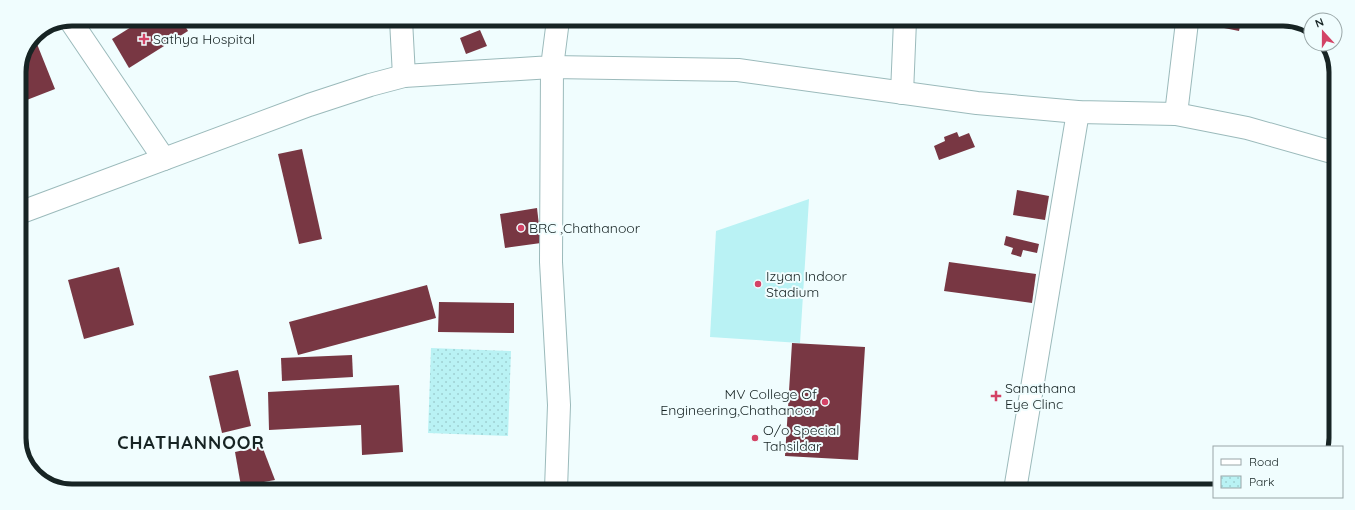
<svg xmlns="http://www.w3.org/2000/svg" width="1355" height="510" viewBox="0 0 1355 510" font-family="Quicksand,sans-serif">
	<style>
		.park { fill: url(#park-dots) }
		.garden { fill: #b9f2f4 }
		.building { fill: #783743 }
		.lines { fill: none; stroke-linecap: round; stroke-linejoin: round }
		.minor-casing { stroke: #9bbabb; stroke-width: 24 }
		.minor { stroke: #fff; stroke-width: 22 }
		.poi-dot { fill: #d34366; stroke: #f0fdfe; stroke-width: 1.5 }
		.labels { text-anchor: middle; stroke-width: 4; stroke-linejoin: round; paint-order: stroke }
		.poi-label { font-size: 14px; fill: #172424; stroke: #f0fdfe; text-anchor: start }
		.district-label { font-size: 18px; font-weight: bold; letter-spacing: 1px; fill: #172424; stroke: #f0fdfe }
		.rim { fill: none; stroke: #172424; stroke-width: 5 }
	</style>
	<defs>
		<pattern id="park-dots" width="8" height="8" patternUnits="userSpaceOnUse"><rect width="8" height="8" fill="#b9f2f4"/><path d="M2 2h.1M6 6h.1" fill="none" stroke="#9ecfd1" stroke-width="1.8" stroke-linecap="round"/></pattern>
	</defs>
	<rect width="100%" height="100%" fill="#f0fdfe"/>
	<path class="park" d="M431 348 511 351 508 436 428 433Z"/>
	<path class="garden" d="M809 199 800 343 710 337 716 231Z"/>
	<g class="building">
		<path d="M144 19H181L188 31 129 68 112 39Z"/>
		<path d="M1210 22H1241L1239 31 1209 25Z"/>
		<path d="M480 30 487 46 466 54 460 38Z"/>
		<path d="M37 44 55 89 19 103V69L29 47Z"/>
		<path d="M957 132 959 137 969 133 975 147 939 160 934 146 945 141 944 137Z"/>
		<path d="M302 149 322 239 299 244 278 154Z"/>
		<path d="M1017 190 1049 196 1045 220 1013 215Z"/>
		<path d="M537 208 541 243 505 248 500 214Z"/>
		<path d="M1006 236 1039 244 1037 253 1023 250 1021 257 1011 254 1013 248 1004 245Z"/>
		<path d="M949 262 1036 274 1032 303 944 291Z"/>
		<path d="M119 267 134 325 84 339 68 280Z"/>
		<path d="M427 285 436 318 298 355 289 322Z"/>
		<path d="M439 302 514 303V333L438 332Z"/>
		<path d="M792 343 865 347 858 460 785 456Z"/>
		<path d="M352 355 353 377 282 381 281 358Z"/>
		<path d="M238 370 251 426 222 433 209 376Z"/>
		<path d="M399 385 403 452 362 455 361 425 269 430 268 392Z"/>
		<path d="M262 446 275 480 241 486 235 452Z"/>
	</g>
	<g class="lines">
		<g class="minor-casing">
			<g id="minor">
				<path d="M70 20 164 159"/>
				<path d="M401 20 404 76"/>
				<path d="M902 93 905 21"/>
				<path d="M1176 114 1187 22"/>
				<path d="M19 213 309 105 370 85 404 76 552 67 558 20"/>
				<path d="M556 489 559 405 551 262 552 67 738 70 977 103 1078 112 1176 114 1247 128 1335 153"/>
				<path d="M1015 490 1078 112"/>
			</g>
		</g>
		<use href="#minor" class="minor"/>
	</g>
	<g class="poi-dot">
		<path d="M142 33h4v4h4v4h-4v4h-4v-4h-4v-4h4z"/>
		<circle cx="521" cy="228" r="4"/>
		<circle cx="758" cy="284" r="4"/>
		<path d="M994 390h4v4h4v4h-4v4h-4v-4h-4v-4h4z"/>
		<circle cx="825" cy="402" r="4"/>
		<circle cx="755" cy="438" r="4"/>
	</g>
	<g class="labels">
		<g class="poi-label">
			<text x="153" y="44">Sathya Hospital</text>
			<text x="529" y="233">BRC ,Chathanoor</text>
			<text x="766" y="281">Izyan Indoor<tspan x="766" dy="16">Stadium</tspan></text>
			<text x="1005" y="393">Sanathana<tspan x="1005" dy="16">Eye Clinc</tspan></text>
			<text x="817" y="399" text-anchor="end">MV College Of<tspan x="817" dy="16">Engineering,Chathanoor</tspan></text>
			<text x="763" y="435">O/o Special<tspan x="763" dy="16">Tahsildar</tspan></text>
		</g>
		<g class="district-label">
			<text x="191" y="449">CHATHANNOOR</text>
		</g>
	</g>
	<path d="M0 0H1355V510H0ZM72 26H1283A46 46 0 0 1 1329 72V438A46 46 0 0 1 1283 484H72A46 46 0 0 1 26 438V72A46 46 0 0 1 72 26Z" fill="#f0fdfe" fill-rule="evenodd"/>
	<path class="rim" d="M72 26H1283A46 46 0 0 1 1329 72V438A46 46 0 0 1 1283 484H72A46 46 0 0 1 26 438V72A46 46 0 0 1 72 26Z"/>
	<rect x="1213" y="446" width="130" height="52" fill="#f0fdfe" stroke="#99a6a7"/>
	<rect x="1221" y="459" width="20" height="6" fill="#ffffff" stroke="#99a6a7"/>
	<text x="1249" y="466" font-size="12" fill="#172424">Road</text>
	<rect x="1221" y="476" width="20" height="12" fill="url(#park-dots)" stroke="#99a6a7"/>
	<text x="1249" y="486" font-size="12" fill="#172424">Park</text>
	<g transform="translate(1323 32) rotate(339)"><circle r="19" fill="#f0fdfe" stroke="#99a6a7"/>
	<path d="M0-3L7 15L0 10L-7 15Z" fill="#d34366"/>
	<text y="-6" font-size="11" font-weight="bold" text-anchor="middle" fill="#172424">N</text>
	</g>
</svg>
